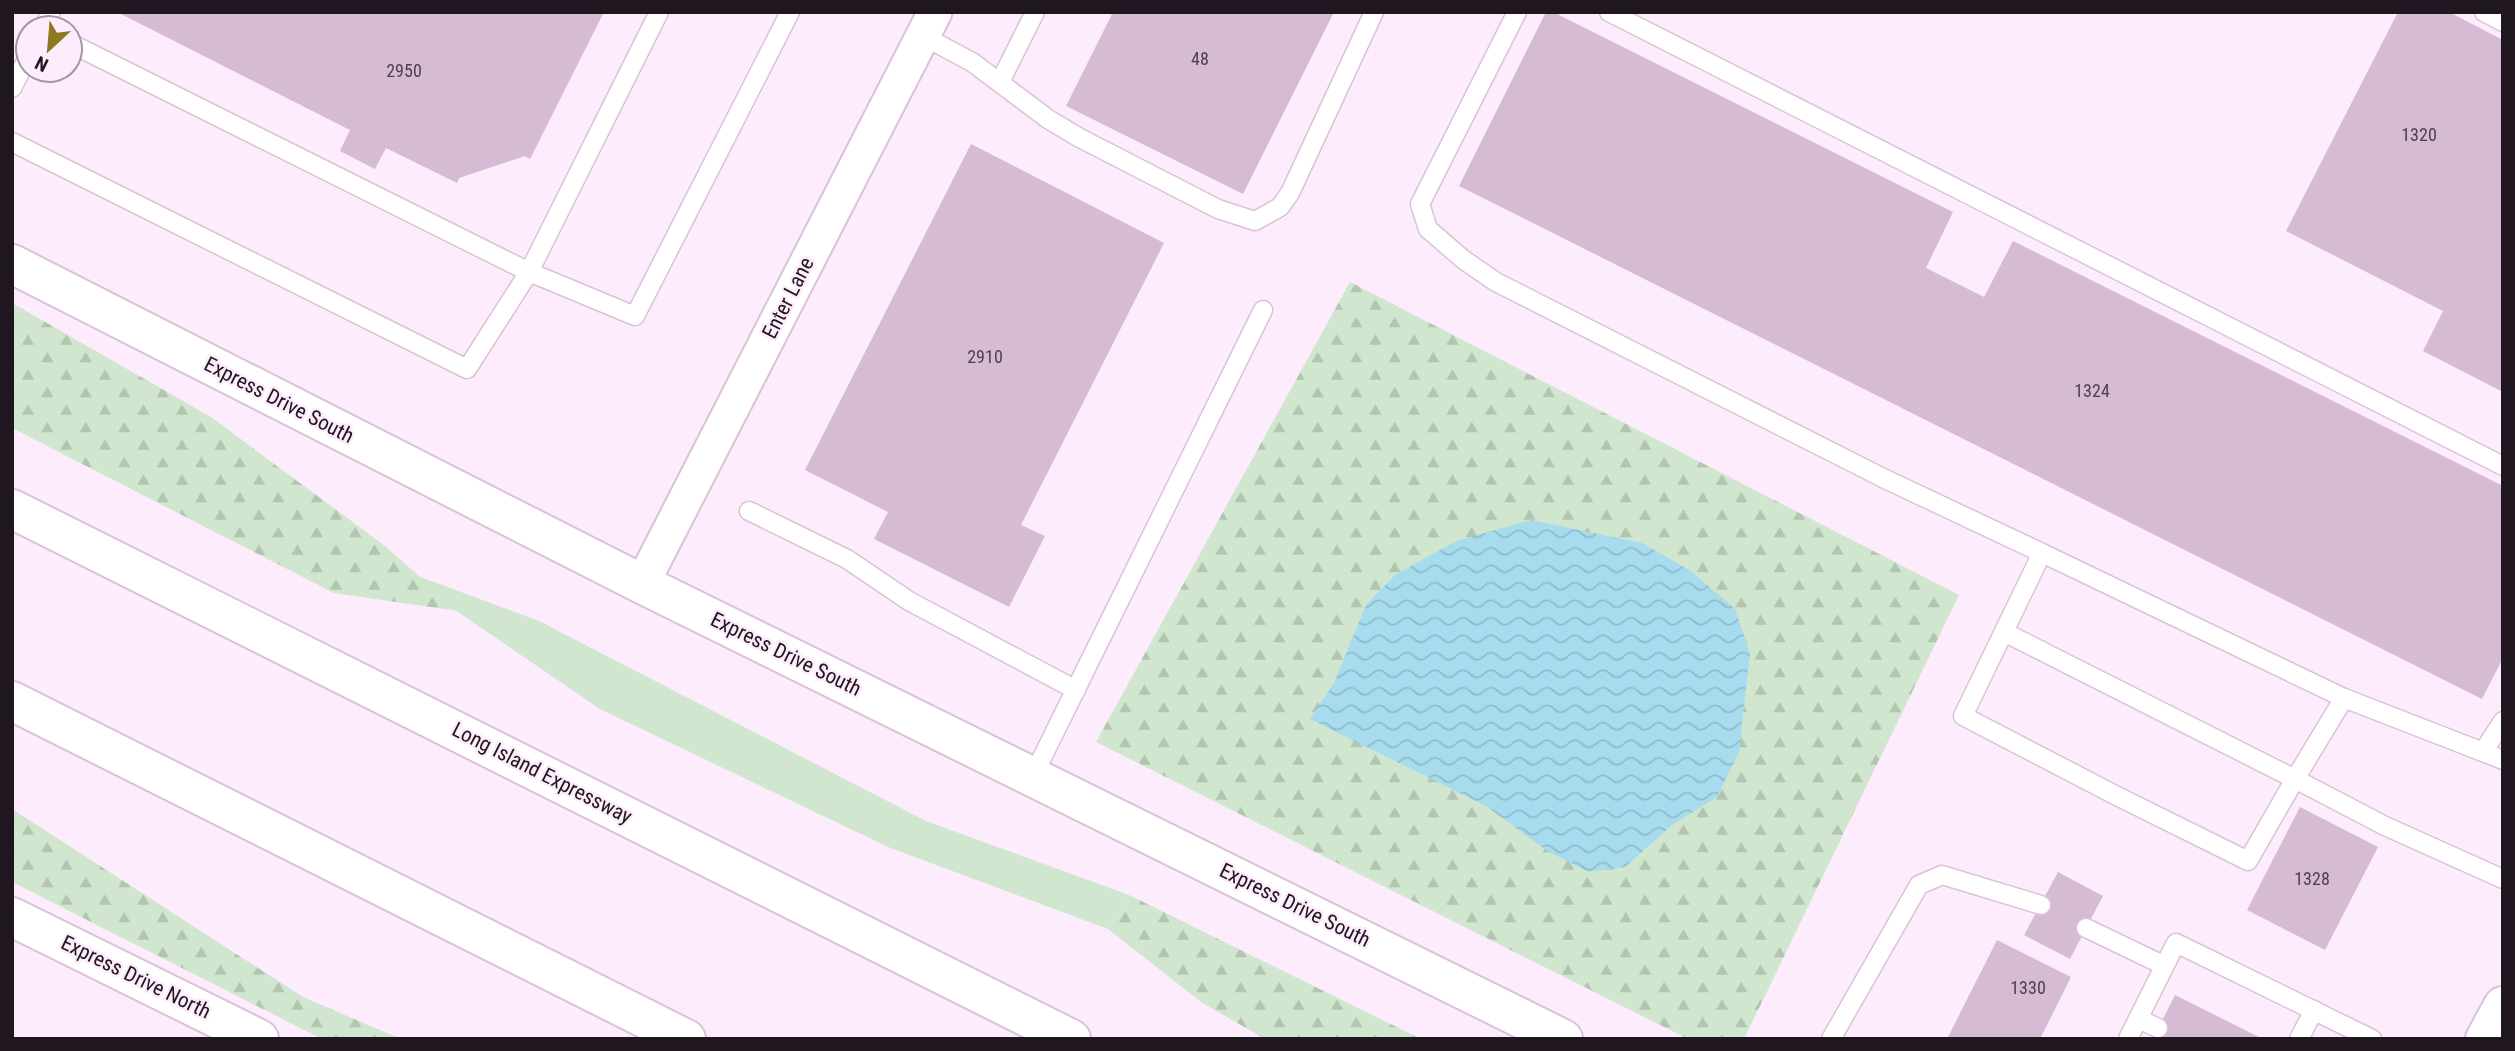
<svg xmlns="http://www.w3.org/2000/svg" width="2515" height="1051" viewBox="0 0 2515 1051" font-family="'Roboto Condensed',sans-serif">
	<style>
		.green { fill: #d0e6ce }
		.forest { fill: url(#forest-firs) }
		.water { fill: url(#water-waves) }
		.building { fill: #d6bbd4 }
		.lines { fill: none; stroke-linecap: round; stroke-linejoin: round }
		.lane-casing { stroke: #dcc1d9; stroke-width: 21 }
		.street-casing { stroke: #dcc1d9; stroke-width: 37 }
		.secondary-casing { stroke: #dcc1d9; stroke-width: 42 }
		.highway-casing { stroke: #dcc1d9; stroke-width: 42 }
		.lane { stroke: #fff; stroke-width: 18 }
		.street { stroke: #fff; stroke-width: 33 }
		.secondary { stroke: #fff; stroke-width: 38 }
		.highway { stroke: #fff; stroke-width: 38 }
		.labels { text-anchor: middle; stroke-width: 5; stroke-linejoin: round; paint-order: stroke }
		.number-label { font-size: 18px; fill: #4e3f4c }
		.street-label { font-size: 21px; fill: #20161f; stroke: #fdecfb }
	</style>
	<defs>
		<pattern id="forest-firs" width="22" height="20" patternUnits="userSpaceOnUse" patternTransform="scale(1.75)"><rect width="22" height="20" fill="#d0e6ce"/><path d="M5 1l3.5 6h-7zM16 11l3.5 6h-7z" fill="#b2c5b0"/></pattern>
		<pattern id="water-waves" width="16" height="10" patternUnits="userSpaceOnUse" patternTransform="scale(1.75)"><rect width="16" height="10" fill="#a7dcee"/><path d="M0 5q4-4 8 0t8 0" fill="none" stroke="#8fbccc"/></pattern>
	</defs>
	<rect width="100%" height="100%" fill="#fdecfb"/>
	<path class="green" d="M418 576 539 621 926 821 1129 895 1108 929 888 847 600 709 458 612Z"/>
	<g class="forest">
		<path d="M1350 282 1959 595 1744 1039H1688L1096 742Z"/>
		<path d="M12 303 211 417 385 546 458 611 334 593 12 428Z"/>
		<path d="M12 809 303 997 401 1039H322L12 882Z"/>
		<path d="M1129 895 1421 1039H1265L1201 1002 1108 929Z"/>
	</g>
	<path class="water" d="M1531 520 1642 543 1691 571 1735 609 1750 653 1739 752 1717 797 1672 825 1625 867 1589 872 1549 852 1486 806 1310 719 1334 683 1366 605 1395 575 1456 541Z"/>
	<g class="building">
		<path d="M117 12H604L530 159 525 156 459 178 457 183 386 148 375 169 340 151 350 130Z"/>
		<path d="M1113 12H1334L1243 194 1066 106Z"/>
		<path d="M1546 12H1553L1953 212 1926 268 1984 297 2013 241 2503 486V658L2482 699 1459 186Z"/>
		<path d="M2398 12H2449L2503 40V392L2423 351 2443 311 2286 231Z"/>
		<path d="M971 144 1164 243 1021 525 1045 536 1009 607 874 539 888 512 805 470Z"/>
		<path d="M2300 807 2378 847 2325 950 2247 910Z"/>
		<path d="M2058 872 2103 896 2070 959 2024 935Z"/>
		<path d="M1997 940 2071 977 2040 1039H1947Z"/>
		<path d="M2175 995 2263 1039H2153Z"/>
	</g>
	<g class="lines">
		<g class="lane-casing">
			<g id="lane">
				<path d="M1517 12 1420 204 1428 229 1464 260 1496 282 1883 478 2042 553 1963 716 2115 795 2248 861 2295 779 2385 826 2503 879"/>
				<path d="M1609 12 2503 466"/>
				<path d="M2484 12 2503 22"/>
				<path d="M43 28 51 12"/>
				<path d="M923 36 972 62 1048 119 1078 137 1218 209 1255 221 1280 207 1290 193 1374 12"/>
				<path d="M70 43 529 272 659 12"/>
				<path d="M1000 82 1035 12"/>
				<path d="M12 88 28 57"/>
				<path d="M12 142 467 369 529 272 635 316 790 12"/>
				<path d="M749 511 847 559 909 601 1076 690"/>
				<path d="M2042 553 2344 698"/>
				<path d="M2004 632 2295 779 2344 698 2483 752 2503 721"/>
				<path d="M2483 752 2503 760"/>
				<path d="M1033 776 1263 310"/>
				<path d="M2086 928 2163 965"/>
				<path d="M2139 1019 2158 1028"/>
				<path d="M1831 1039 1919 885 1942 875 2041 905"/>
				<path d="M2128 1039 2176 943 2372 1039"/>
				<path d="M2299 1039 2314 1010"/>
			</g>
		</g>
		<g class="street-casing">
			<path id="street" d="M642 584 935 12"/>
		</g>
		<g class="secondary-casing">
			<g id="secondary">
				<path d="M12 264 642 584 1563 1039"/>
				<path d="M12 917 259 1039"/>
				<path d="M2485 1039 2503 1006"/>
			</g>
		</g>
		<g class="highway-casing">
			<g id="highway">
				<path d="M12 509 1071 1039"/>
				<path d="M12 701 686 1039"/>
			</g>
		</g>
		<use href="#lane" class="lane"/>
		<use href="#street" class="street"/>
		<use href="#secondary" class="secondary"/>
		<use href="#highway" class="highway"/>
	</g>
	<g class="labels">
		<g class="number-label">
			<text x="1200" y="65">48</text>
			<text x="404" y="77">2950</text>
			<text x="2419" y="141">1320</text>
			<text x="985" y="363">2910</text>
			<text x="2092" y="397">1324</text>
			<text x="2312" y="885">1328</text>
			<text x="2028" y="994">1330</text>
		</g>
		<g class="street-label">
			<text transform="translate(788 298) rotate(-63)" y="7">Enter Lane</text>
			<text transform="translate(279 400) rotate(27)" y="7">Express Drive South</text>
			<text transform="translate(786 654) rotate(26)" y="7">Express Drive South</text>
			<text transform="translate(542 773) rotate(27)" y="7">Long Island Expressway</text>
			<text transform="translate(1295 905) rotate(26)" y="7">Express Drive South</text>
			<text transform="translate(136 977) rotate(26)" y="7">Express Drive North</text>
		</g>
	</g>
	<rect width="2515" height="1051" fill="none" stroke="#20161f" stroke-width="28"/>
	<g transform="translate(49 49) rotate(206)"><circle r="33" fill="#fdecfb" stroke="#a596a3" stroke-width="2"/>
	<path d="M0-5L12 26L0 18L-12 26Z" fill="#8f791f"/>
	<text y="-10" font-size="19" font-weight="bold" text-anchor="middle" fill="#20161f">N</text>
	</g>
</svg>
